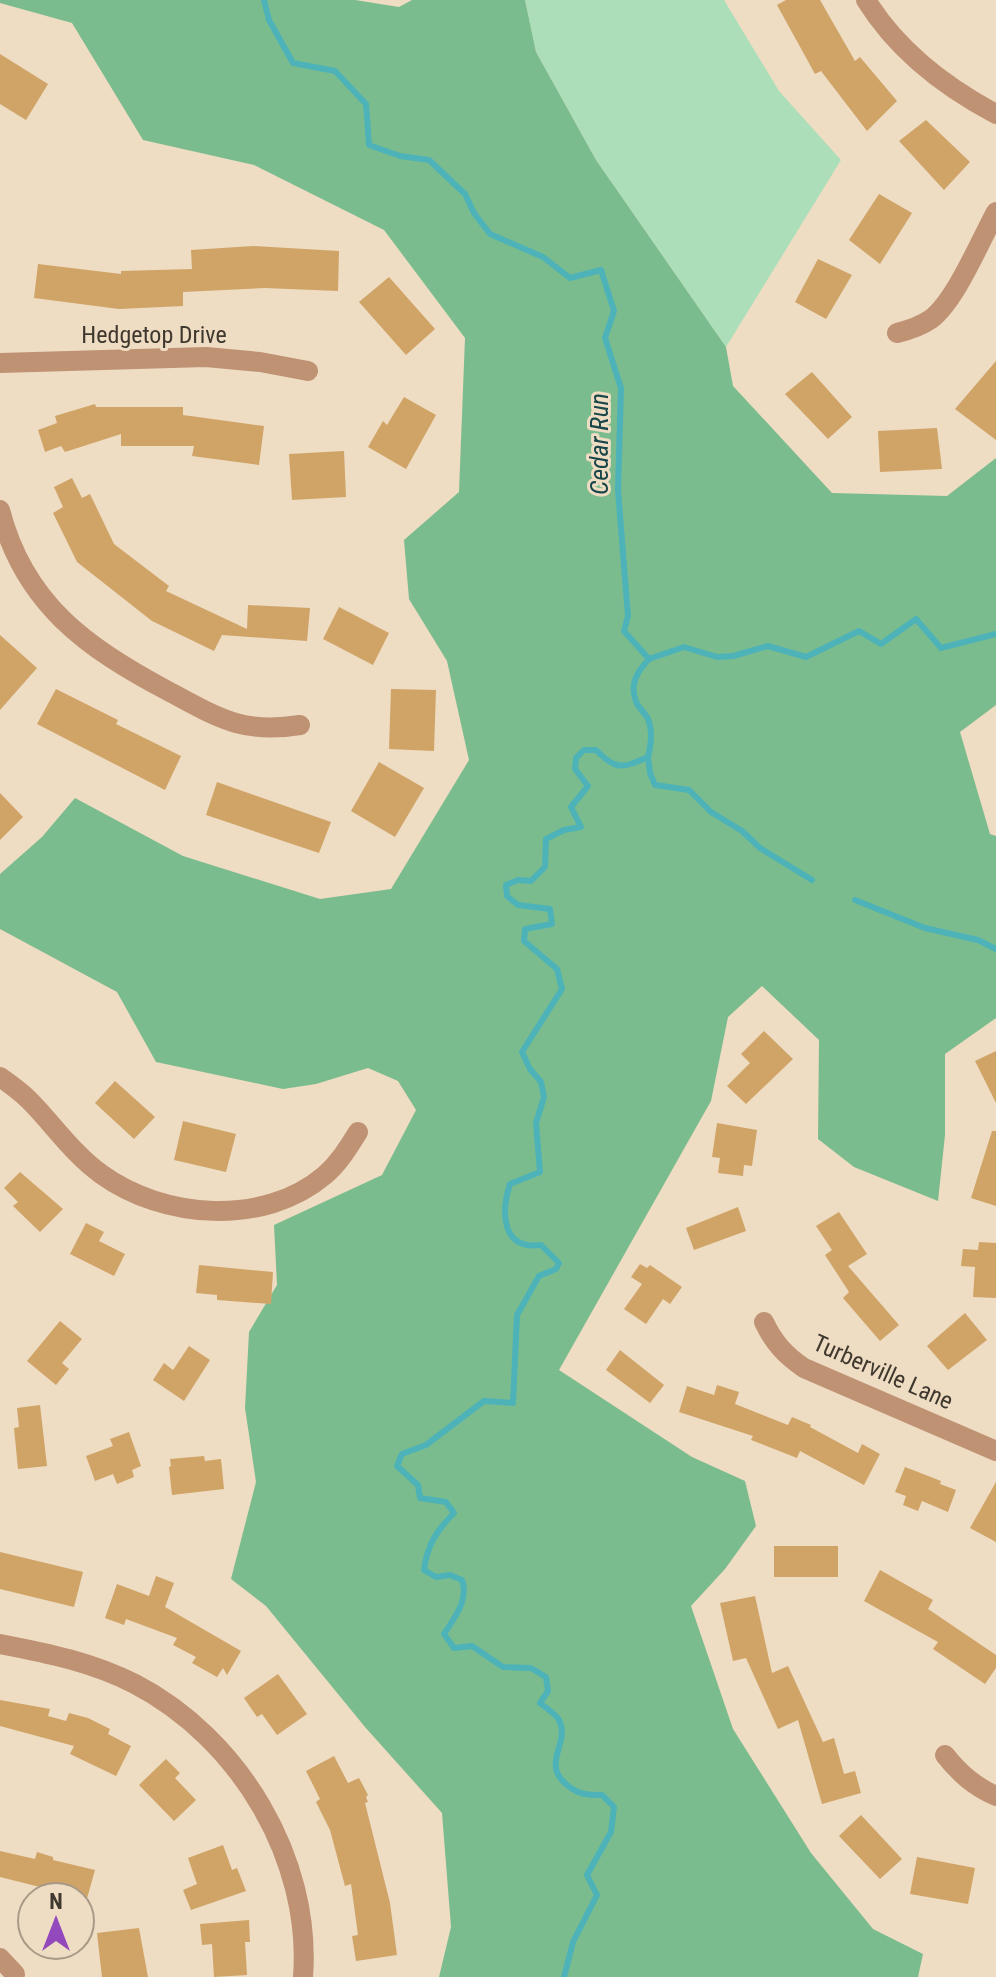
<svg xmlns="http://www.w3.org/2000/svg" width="996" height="1977" viewBox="0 0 996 1977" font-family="'Roboto Condensed',sans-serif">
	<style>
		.green { fill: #acdfb9 }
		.forest { fill: #7bbc8e }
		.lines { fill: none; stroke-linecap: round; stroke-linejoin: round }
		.stream { stroke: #4db3b9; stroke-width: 6 }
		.building { fill: #d0a467 }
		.minor { stroke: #bf9274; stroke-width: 20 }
		.labels { text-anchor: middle; stroke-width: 6; stroke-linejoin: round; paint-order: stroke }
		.street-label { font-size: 24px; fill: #3f382e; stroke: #eedcc3 }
		.water-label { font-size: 26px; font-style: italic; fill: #184649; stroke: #eedcc3 }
	</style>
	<rect width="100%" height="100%" fill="#eedcc3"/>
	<path class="green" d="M525 0H724L779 91 841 160 726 347 596 160 536 52Z"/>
	<path class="forest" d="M0 0H355L399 7 412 0H525L536 52 596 160 726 347 733 386 832 493 947 496 996 458V705L960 732 990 834 996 836V1018L945 1054V1135L938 1201 854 1167 818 1139 819 1040 762 986 728 1017 711 1101 559 1370 692 1457 745 1481 756 1526 725 1569 691 1606 733 1729 811 1853 873 1929 923 1954 918 1977H439L451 1927 442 1813 365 1727 266 1606 231 1579 256 1482 245 1408 249 1332 277 1285 274 1225 382 1175 416 1110 398 1081 368 1068 316 1084 283 1089 156 1062 117 992 0 929V874L42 837 75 798 183 856 320 899 391 889 469 760 447 661 409 599 404 540 459 492 465 338 384 230 254 165 143 140 72 23 0 3Z"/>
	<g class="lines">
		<g class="stream">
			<path d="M264 0 269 20 293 63 335 71 366 104 369 145 400 156 429 160 465 194 474 213 490 234 543 257 570 278 601 270 614 311 605 338 621 388 618 490 628 616 624 631 649 659 684 647 717 657 733 656 768 646 806 657 859 631 881 644 916 619 941 648 996 634"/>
			<path d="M648 757 650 773 655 785 689 790 711 812 742 831 760 848 812 880"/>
			<path d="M855 900 925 928 978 940 996 949"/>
			<path d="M564 1977 573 1942 597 1895 587 1875 611 1832 614 1807 602 1795C587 1795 579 1795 567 1785 540 1763 571 1743 559 1720 556 1714 546 1708 540 1703L548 1691 546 1677 531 1668 503 1667 472 1646 454 1648 444 1634C455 1617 469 1600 462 1580L450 1575 436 1577 424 1570C427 1545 437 1530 454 1513L446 1502 420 1498 418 1485 397 1466 402 1454 426 1445 484 1401 513 1403 517 1315 539 1276 556 1269 559 1263 541 1245C501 1250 501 1212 510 1184L540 1172 536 1123 544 1097 541 1082 530 1069 522 1052 562 989 557 969 524 941 525 929 552 924 550 909 518 905 507 896 506 885 518 880 531 881 545 867 546 839 564 830 581 827 571 807 588 786 575 769 576 758 584 750H596C616 771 623 768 648 757 651 745 653 731 648 719 646 714 640 709 637 704 629 685 636 673 649 659"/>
		</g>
	</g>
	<g class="building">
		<path d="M786 0H820L855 61 860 57 897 101 867 131 821 71 815 74 777 5Z"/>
		<path d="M0 54 48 84 26 120 0 104Z"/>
		<path d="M926 120 970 162 944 190 899 141Z"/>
		<path d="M879 194 912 213 880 264 849 240Z"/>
		<path d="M253 246 339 251 338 291 265 288 183 292V306L119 309 34 298 38 264 121 274V271L192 269 191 250Z"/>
		<path d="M818 259 852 275 826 319 795 302Z"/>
		<path d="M389 277 435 329 406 355 359 302Z"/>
		<path d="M996 361V440L955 409Z"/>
		<path d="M812 372 852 417 828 439 785 394Z"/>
		<path d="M404 397 436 415 406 469 368 447 383 421 387 425Z"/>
		<path d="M95 404 96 407H183V415L264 426 259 465 192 456 194 446H121V434L65 452 61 446 45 452 38 430 57 423 55 416Z"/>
		<path d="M937 428 942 469 880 472 878 431Z"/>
		<path d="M344 451 346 497 292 500 289 454Z"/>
		<path d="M72 478 82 498 90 494 114 544 169 586 166 591 247 629 248 605 310 608 307 641 222 635 214 651 152 621 77 562 53 513 63 507 54 487Z"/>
		<path d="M339 607 389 633 373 665 323 639Z"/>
		<path d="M0 635 37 668 0 710Z"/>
		<path d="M56 689 118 720 116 724 181 756 165 790 37 724Z"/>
		<path d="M391 689 436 690 434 751 389 749Z"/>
		<path d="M379 762 424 788 395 837 351 811Z"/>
		<path d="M217 782 331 822 319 853 206 815Z"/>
		<path d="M0 793 23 817 0 840Z"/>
		<path d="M764 1031 793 1059 746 1104 727 1086 750 1063 741 1054Z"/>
		<path d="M996 1051V1103L975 1061Z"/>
		<path d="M115 1081 155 1117 134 1139 95 1103Z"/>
		<path d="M183 1121 236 1134 226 1172 174 1160Z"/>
		<path d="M717 1123 757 1130 752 1166 744 1165 743 1176 718 1173 720 1158 712 1157Z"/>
		<path d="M992 1131H996V1206L971 1198Z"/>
		<path d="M20 1172 63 1209 40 1232 13 1206 18 1202 4 1188Z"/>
		<path d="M738 1207 746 1231 694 1250 686 1228Z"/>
		<path d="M839 1212 867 1254 848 1266 899 1325 880 1341 843 1298 849 1292 825 1255 832 1250 816 1226Z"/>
		<path d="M86 1223 104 1232 99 1241 125 1254 114 1276 70 1254Z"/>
		<path d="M979 1242 996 1243V1298L973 1297 975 1267 961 1266 963 1249 978 1250Z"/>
		<path d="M640 1264 647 1268 650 1265 682 1287 670 1304 663 1299 646 1324 624 1309 642 1284 631 1277Z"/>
		<path d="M199 1265 273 1272 271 1304 217 1300V1295L196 1293Z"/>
		<path d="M965 1313 987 1340 948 1370 927 1346Z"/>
		<path d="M60 1321 82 1339 62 1363 69 1369 56 1385 27 1361Z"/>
		<path d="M189 1346 210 1360 184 1401 153 1380 164 1363 173 1370Z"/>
		<path d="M620 1350 664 1385 650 1403 606 1370Z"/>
		<path d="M717 1385 739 1392 735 1404 788 1425 792 1417 811 1425 810 1427 858 1453 862 1444 880 1454 864 1485 800 1451 797 1458 751 1440 753 1436 679 1412 687 1386 714 1395Z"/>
		<path d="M40 1405 47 1466 18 1469 14 1428 19 1427 17 1408Z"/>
		<path d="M129 1432 141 1466 132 1470 134 1477 117 1484 113 1474 95 1481 86 1456 113 1446 110 1439Z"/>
		<path d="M204 1456 205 1461 221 1459 224 1489 172 1495 169 1467 171 1466 170 1459Z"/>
		<path d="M905 1467 941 1481 940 1484 956 1490 948 1512 922 1501 918 1511 903 1505 906 1496 895 1492Z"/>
		<path d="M996 1482V1542L970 1528Z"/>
		<rect x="774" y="1546" width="64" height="31"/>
		<path d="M0 1552 83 1572 74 1607 0 1589Z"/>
		<path d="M880 1570 933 1600 928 1609 996 1655V1668L985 1684 933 1649 938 1642 864 1601Z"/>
		<path d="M156 1576 174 1583 165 1607 241 1651 227 1675 223 1668 217 1677 192 1663 196 1657 173 1645 177 1638 126 1619 124 1625 105 1618 117 1584 149 1596Z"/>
		<path d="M755 1596 772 1673 788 1666 823 1742 834 1738 844 1774 855 1771 861 1793 822 1804 798 1720 778 1729 746 1658 733 1661 720 1603Z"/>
		<path d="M278 1674 307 1714 277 1735 262 1714 257 1717 244 1698Z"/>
		<path d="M0 1700 50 1709 48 1716 66 1721 69 1713 88 1718 110 1729 108 1734 131 1746 116 1776 70 1754 74 1746 0 1726Z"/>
		<path d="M334 1756 348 1783 359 1778 368 1795 366 1797 368 1802 365 1803 390 1903 397 1955 356 1961 352 1936 358 1935 351 1884 345 1886 330 1830 316 1802 320 1799 306 1771Z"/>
		<path d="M166 1759 180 1773 175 1778 196 1800 174 1821 139 1785Z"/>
		<path d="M861 1815 902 1859 880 1879 839 1836Z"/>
		<path d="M223 1845 232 1870 237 1868 246 1891 191 1910 183 1890 197 1884 188 1858Z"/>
		<path d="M0 1851 35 1859 37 1852 53 1857V1860L95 1870 86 1902 80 1900V1897L59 1895 60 1892 0 1877Z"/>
		<path d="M917 1857 975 1868 968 1904 910 1894Z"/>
		<path d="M249 1920 250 1942H245L247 1975 214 1977 212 1944 202 1945 200 1924Z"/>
		<path d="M139 1928 148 1977H102L97 1933Z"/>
	</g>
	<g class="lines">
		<g class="minor">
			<path d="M866 0C897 50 945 87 996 114"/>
			<path d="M897 333C909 330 921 326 931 319 956 300 980 241 996 212"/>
			<path d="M0 363 206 357 260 362 308 371"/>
			<path d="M0 510C24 604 88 649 168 691 219 718 241 734 300 725"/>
			<path d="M0 1077C10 1084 20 1091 29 1100 53 1124 73 1154 101 1174 163 1219 264 1227 325 1175 339 1163 348 1148 358 1132"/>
			<path d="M764 1322C774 1343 785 1355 804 1368L996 1451"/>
			<path d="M0 1644C47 1653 92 1662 135 1684 239 1738 312 1859 303 1977"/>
			<path d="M945 1755C960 1774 974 1786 996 1796"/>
			<path d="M0 1958 15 1974"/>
		</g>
	</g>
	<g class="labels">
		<g class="street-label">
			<text x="154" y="343">Hedgetop Drive</text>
			<text transform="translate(883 1372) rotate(24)" y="8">Turberville Lane</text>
		</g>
		<g class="water-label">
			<text transform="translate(599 444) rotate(-90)" y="9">Cedar Run</text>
		</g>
	</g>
	<g transform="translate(56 1921)"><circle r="38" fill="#eedcc3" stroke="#a89a87" stroke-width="2"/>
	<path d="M0-6L14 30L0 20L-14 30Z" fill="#9349bb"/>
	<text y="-12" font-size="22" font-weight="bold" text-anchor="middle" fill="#3f382e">N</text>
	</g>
</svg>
